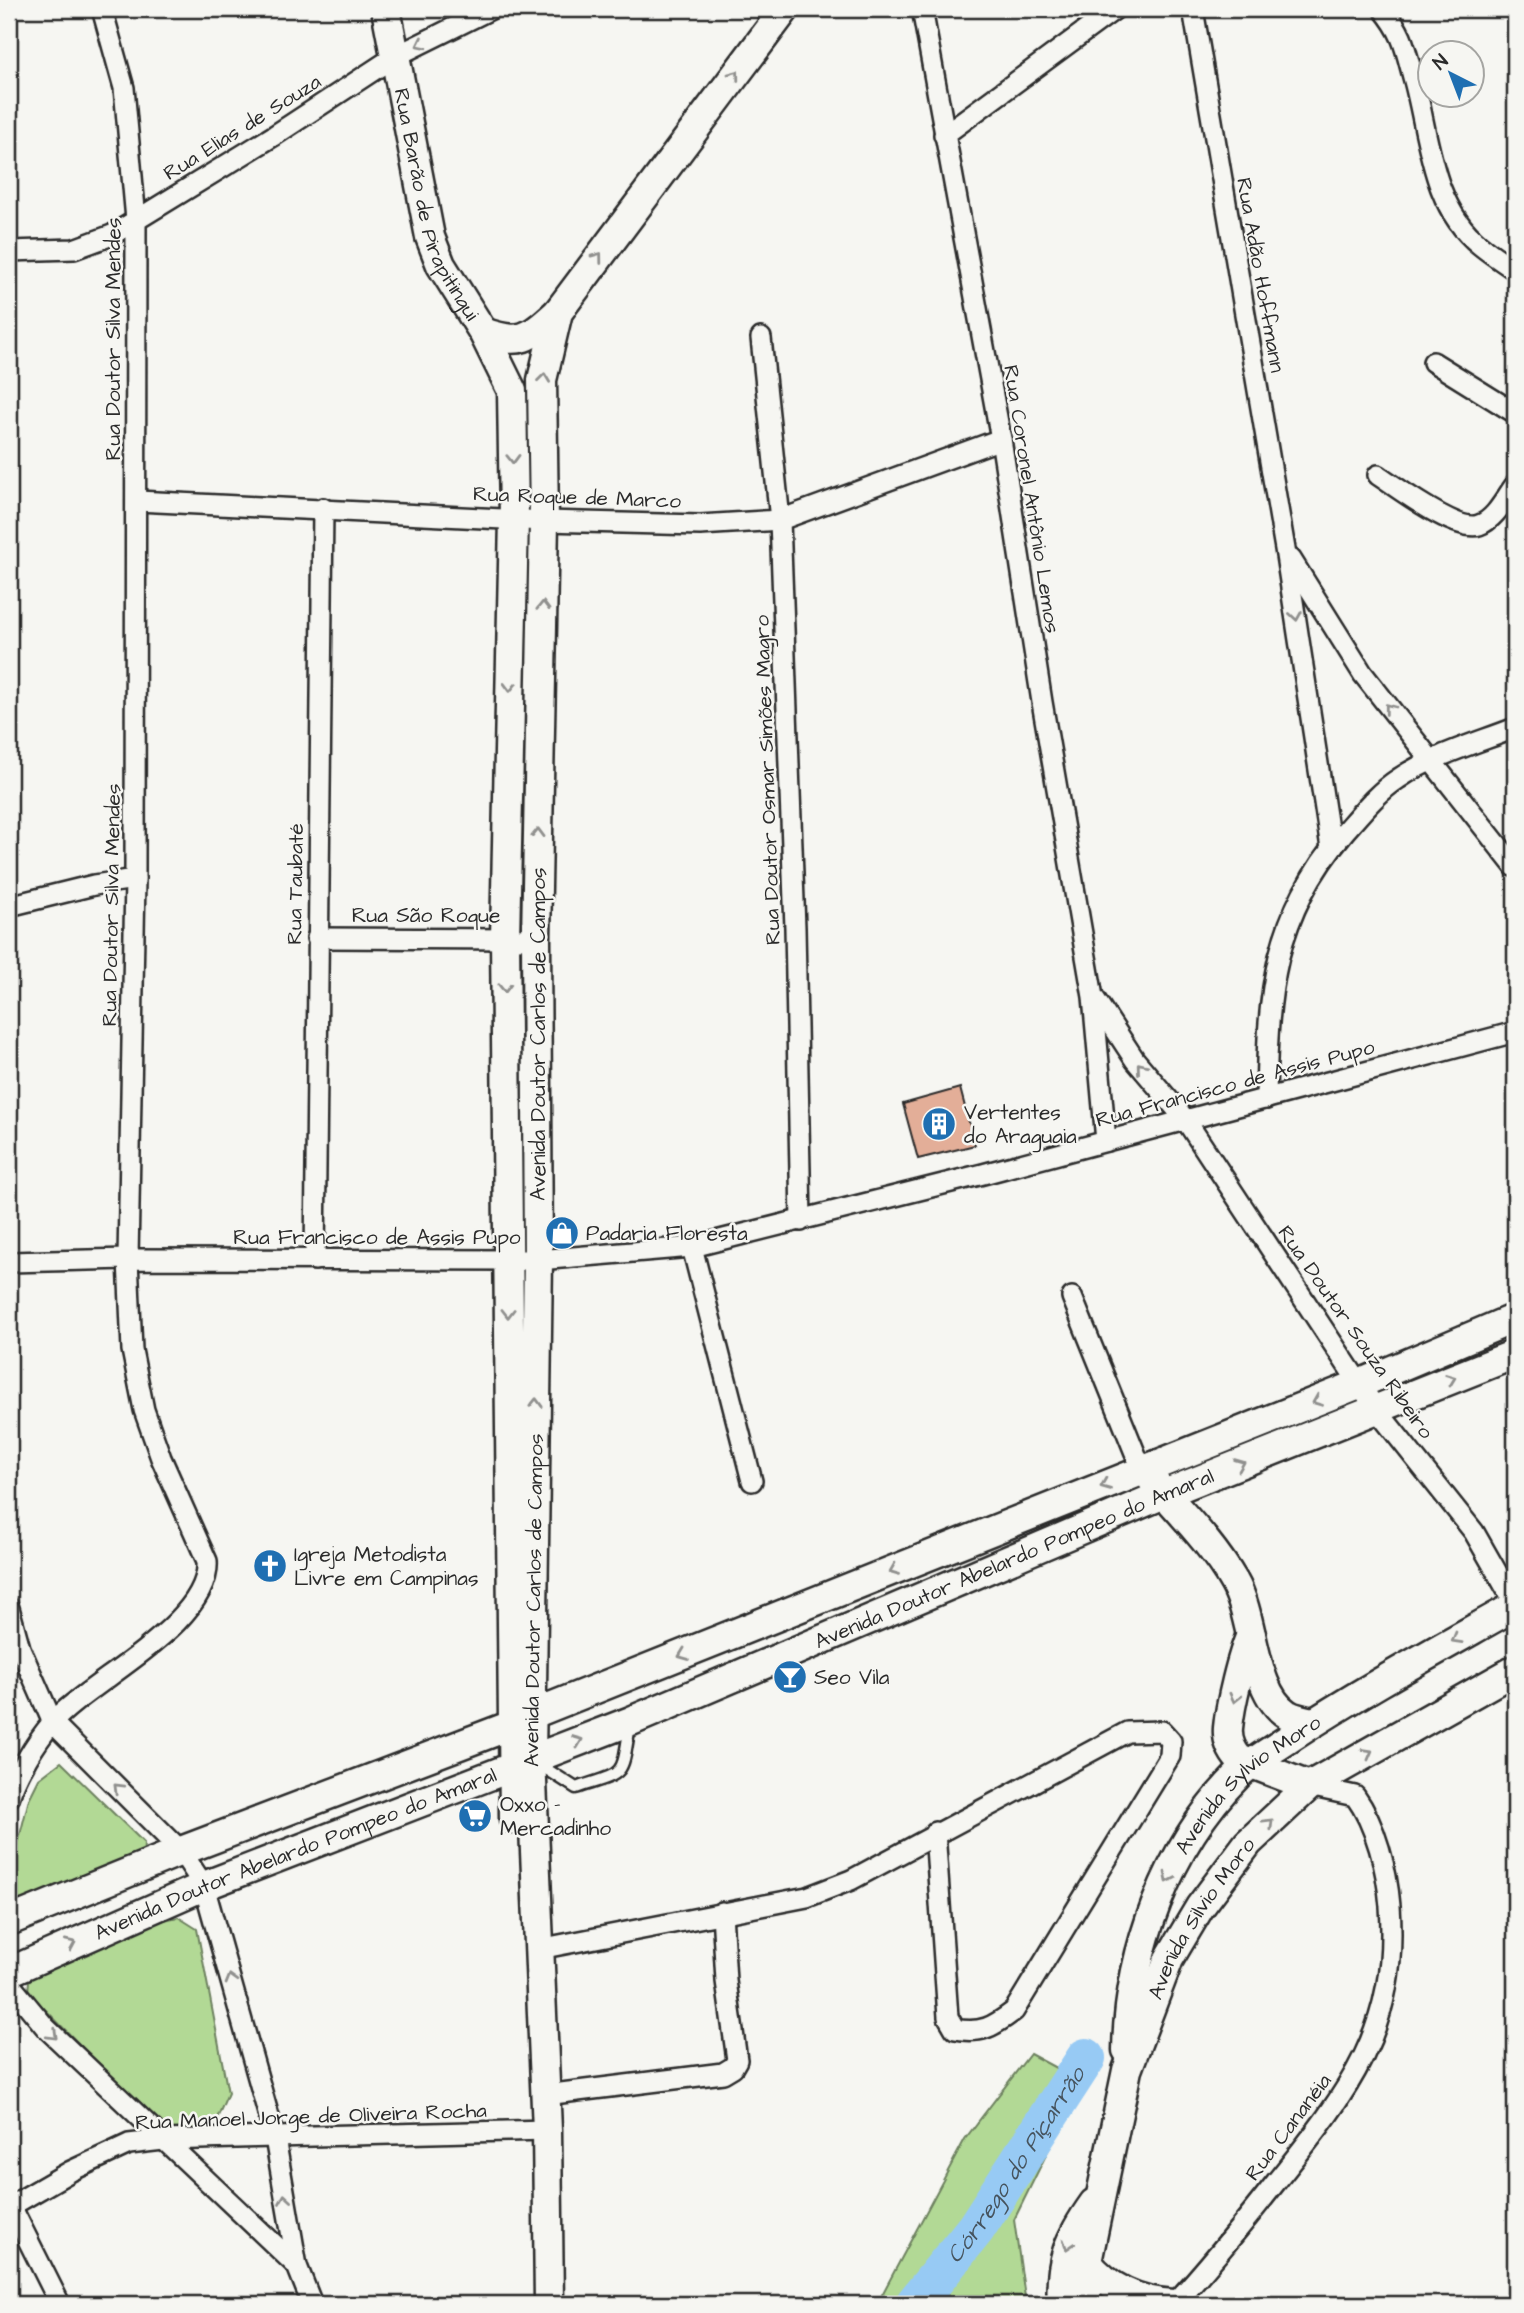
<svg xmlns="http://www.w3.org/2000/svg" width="1524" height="2313" viewBox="0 0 1524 2313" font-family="'Architects Daughter',sans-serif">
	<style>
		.green { fill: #b2d995; stroke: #6e8260; stroke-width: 2 }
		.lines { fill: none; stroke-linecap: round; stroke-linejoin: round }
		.river { stroke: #97caf4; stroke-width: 40 }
		.building { fill: #e3ae98; stroke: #2b2b2b; stroke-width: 2 }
		.service-casing { stroke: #2b2b2b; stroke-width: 15 }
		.minor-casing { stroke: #2b2b2b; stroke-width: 24 }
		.secondary-casing { stroke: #2b2b2b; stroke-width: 33 }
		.service { stroke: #f6f6f2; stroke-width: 10 }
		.minor { stroke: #f6f6f2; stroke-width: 19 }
		.secondary { stroke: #f6f6f2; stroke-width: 28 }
		.oneway { stroke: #90908e }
		.labels { text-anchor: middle; stroke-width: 5; stroke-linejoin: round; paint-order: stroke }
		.street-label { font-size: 21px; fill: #2b2b2b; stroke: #f6f6f2 }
		.poi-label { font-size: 21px; fill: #2b2b2b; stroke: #f6f6f2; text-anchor: start }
		.water-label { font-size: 23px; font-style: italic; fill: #46535d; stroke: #f6f6f2 }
	</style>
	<rect width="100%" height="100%" fill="#f6f6f2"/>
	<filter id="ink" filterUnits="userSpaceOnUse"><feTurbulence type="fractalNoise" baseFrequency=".0143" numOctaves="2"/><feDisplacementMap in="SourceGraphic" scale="14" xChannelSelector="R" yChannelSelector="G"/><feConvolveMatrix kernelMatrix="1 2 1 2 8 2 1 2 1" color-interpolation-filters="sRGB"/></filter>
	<g filter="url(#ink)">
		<g class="green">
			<path d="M61 1762 144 1843 143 1860 17 1913 14 1859 29 1799 39 1779Z"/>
			<path d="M178 1917 197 1929 228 2093 216 2121 196 2130 178 2131 157 2123 28 1992 29 1981 38 1971 164 1920Z"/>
			<path d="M1030 2054 1082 2082 1014 2220 1026 2304H877L965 2139Z"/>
		</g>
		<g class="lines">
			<path class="river" id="s1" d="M915 2304 976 2228 1086 2058"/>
		</g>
		<path class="building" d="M960 1088 975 1145 918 1159 903 1104Z"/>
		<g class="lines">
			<g class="service-casing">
				<path id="service" d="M537 1763 576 1788C627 1771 621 1779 630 1725"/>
			</g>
			<g class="minor-casing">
				<g id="minor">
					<path d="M922 9 1001 439 1042 702 1093 997 1106 1141"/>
					<path d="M1193 9 1285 549 1331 848"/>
					<path d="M1383 9C1403 33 1405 47 1413 77 1429 133 1430 205 1480 245 1491 254 1503 262 1515 270"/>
					<path d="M944 135 1115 9"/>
					<path d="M9 251 74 249 112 235 275 135 394 57 491 9"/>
					<path d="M761 338 780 520 795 928 801 1221"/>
					<path d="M1433 362 1515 413"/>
					<path d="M1378 475C1398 488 1457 533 1479 525 1496 519 1505 498 1515 485"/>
					<path d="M137 501 544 521 700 525 780 520 1001 439"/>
					<path d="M1291 559 1363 674 1515 867"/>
					<path d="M9 906 94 885 135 879"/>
					<path d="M317 938 536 939"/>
					<path d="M1095 999 1135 1060 1185 1119 1376 1409 1474 1532 1515 1604"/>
					<path d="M1266 1099C1268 991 1272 918 1345 831 1361 813 1378 792 1398 779 1433 755 1477 743 1515 728"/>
					<path d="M692 1247 752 1481"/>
					<path d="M315 1260 323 508"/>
					<path d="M9 1262 128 1259 538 1260 692 1247 983 1174 1515 1032"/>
					<path d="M1072 1297 1142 1470"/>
					<path d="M9 1608 20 1648 53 1723 181 1851 204 1886 275 2138 297 2266 312 2304"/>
					<path d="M9 1798C17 1773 35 1743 52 1723 89 1681 212 1623 207 1561L161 1458 144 1410 132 1350 128 1259 135 879 136 220 124 88 102 9"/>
					<path d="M539 1949 807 1897 851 1880 1127 1732 1162 1731 1171 1741 1170 1756 1014 2011C993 2027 981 2034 955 2029L948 2017 935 1832"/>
					<path d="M9 1983 46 2028 297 2266"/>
					<path d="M545 2095 723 2073 733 2067 737 2060 726 1981 722 1912"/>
					<path d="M11 2206 60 2304"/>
					<path d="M9 2207 71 2171 129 2144 163 2140 547 2130"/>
					<path d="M1174 2304C1210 2265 1243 2224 1276 2182 1348 2092 1399 2029 1390 1906 1387 1870 1376 1825 1355 1796L1309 1786"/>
				</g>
			</g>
			<g class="secondary-casing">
				<g id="secondary">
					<path id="s2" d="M386 9 430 237 441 265 483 332 512 391 514 518 505 938 514 1819"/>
					<path d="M483 332C521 346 529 338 558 312"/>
					<path d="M1153 1481C1181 1513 1213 1545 1234 1582 1255 1618 1252 1692 1287 1714 1294 1719 1305 1720 1313 1722"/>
					<path d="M1251 1635C1242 1655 1230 1705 1228 1728 1227 1740 1231 1750 1239 1759L1309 1786"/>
					<path d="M9 1921 181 1851 512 1725 533 1714 1359 1384 1515 1318"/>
					<path id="s3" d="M9 1972 204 1886 631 1721 1164 1494 1515 1354"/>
					<path id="s4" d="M1127 2050C1129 1951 1167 1847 1238 1775 1253 1760 1273 1750 1290 1738 1363 1690 1439 1649 1515 1606"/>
					<path d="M1087 2262C1109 2290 1139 2302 1174 2304"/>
					<path id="s5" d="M549 2304 547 2130 531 1758 538 1260 536 939 544 521 542 380 558 312 785 9"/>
					<path d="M1062 2304C1059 2261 1069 2238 1094 2203"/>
					<path id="s6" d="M1087 2304V2262L1127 2070 1169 1959 1200 1907 1248 1843 1309 1786 1515 1670"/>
				</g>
			</g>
			<use href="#service" class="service"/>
			<use href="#minor" class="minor"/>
			<use href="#secondary" class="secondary"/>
		</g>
		<defs><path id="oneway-chevron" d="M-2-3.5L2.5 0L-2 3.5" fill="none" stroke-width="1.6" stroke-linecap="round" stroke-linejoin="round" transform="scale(1.75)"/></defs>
		<g class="oneway">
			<use href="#oneway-chevron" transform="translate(421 44) rotate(154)"/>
			<use href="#oneway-chevron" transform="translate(735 75) rotate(-53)"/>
			<use href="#oneway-chevron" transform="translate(598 257) rotate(-53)"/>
			<use href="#oneway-chevron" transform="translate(544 378) rotate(-83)"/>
			<use href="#oneway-chevron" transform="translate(513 459) rotate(89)"/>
			<use href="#oneway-chevron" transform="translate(543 606) rotate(-89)"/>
			<use href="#oneway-chevron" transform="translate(1296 616) rotate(81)"/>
			<use href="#oneway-chevron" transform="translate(510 687) rotate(91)"/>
			<use href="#oneway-chevron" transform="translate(1389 708) rotate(-128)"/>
			<use href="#oneway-chevron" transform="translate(538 833) rotate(-89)"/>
			<use href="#oneway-chevron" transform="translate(505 988) rotate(89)"/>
			<use href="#oneway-chevron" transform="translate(1141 1067) rotate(-130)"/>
			<use href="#oneway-chevron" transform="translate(508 1313) rotate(90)"/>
			<use href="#oneway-chevron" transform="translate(1451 1379) rotate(-21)"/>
			<use href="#oneway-chevron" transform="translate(1317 1401) rotate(158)"/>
			<use href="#oneway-chevron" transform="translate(536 1403) rotate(-89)"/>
			<use href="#oneway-chevron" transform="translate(1240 1464) rotate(-22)"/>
			<use href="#oneway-chevron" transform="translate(1105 1485) rotate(158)"/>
			<use href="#oneway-chevron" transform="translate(894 1570) rotate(158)"/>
			<use href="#oneway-chevron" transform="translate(1456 1639) rotate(150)"/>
			<use href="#oneway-chevron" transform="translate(683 1655) rotate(159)"/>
			<use href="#oneway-chevron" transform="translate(1235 1698) rotate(103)"/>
			<use href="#oneway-chevron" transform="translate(578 1741) rotate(-21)"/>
			<use href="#oneway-chevron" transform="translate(1368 1753) rotate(-29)"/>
			<use href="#oneway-chevron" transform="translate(118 1788) rotate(-135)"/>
			<use href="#oneway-chevron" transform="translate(1269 1823) rotate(-45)"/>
			<use href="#oneway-chevron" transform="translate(1169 1878) rotate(116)"/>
			<use href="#oneway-chevron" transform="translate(71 1944) rotate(-24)"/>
			<use href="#oneway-chevron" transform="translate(231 1979) rotate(-106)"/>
			<use href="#oneway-chevron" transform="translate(53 2035) rotate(44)"/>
			<use href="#oneway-chevron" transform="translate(285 2199) rotate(-99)"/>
			<use href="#oneway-chevron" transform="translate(1068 2245) rotate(108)"/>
		</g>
	</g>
	<defs>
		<g id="building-disc" transform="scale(1.75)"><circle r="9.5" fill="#1f6fb2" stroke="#f6f6f2"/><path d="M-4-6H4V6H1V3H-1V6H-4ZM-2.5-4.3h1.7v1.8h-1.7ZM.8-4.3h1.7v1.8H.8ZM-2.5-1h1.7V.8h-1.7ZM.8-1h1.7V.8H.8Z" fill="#fff"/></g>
		<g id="shop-disc" transform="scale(1.75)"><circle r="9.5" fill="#1f6fb2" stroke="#f6f6f2"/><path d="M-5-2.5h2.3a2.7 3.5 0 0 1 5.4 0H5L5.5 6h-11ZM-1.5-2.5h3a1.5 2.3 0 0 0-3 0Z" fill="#fff"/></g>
		<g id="church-disc" transform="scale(1.75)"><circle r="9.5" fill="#1f6fb2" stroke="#f6f6f2"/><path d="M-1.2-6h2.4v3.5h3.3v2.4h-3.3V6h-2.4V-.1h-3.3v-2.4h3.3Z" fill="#fff"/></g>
		<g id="bar-disc" transform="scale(1.75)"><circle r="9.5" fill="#1f6fb2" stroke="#f6f6f2"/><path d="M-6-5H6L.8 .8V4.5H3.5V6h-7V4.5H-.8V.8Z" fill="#fff"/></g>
		<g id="supermarket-disc" transform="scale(1.75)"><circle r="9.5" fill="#1f6fb2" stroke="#f6f6f2"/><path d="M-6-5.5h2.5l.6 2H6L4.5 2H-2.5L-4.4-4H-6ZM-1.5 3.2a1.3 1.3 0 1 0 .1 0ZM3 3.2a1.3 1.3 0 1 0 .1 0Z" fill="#fff"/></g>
	</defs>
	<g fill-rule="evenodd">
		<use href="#building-disc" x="939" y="1124"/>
		<use href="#shop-disc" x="562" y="1233"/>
		<use href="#church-disc" x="270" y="1566"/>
		<use href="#bar-disc" x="790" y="1677"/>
		<use href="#supermarket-disc" x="475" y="1816"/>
	</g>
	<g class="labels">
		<g class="street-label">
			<text transform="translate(242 127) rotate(-32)" y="7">Rua Elias de Souza</text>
			<text dy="7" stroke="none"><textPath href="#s2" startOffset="203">Rua Barão de Pirapitingui</textPath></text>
			<text transform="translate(1261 275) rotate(80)" y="7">Rua Adão Hoffmann</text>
			<text transform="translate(113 339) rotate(-90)" y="7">Rua Doutor Silva Mendes</text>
			<text transform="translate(577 497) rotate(2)" y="7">Rua Roque de Marco</text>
			<text transform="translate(1032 499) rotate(81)" y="7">Rua Coronel Antônio Lemos</text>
			<text transform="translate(767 780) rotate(-92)" y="7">Rua Doutor Osmar Simões Magro</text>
			<text transform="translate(295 884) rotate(-89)" y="7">Rua Taubaté</text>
			<text transform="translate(111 905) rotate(-89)" y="7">Rua Doutor Silva Mendes</text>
			<text x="426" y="922">Rua São Roque</text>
			<text transform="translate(538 1034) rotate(-90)" y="7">Avenida Doutor Carlos de Campos</text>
			<text transform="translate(1235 1083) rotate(-15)" y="7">Rua Francisco de Assis Pupo</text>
			<text x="377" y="1244">Rua Francisco de Assis Pupo</text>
			<text transform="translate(1356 1332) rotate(55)" y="7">Rua Doutor Souza Ribeiro</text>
			<text dy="7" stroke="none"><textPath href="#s3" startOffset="1087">Avenida Doutor Abelardo Pompeo do Amaral</textPath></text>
			<text dy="7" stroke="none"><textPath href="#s5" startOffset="704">Avenida Doutor Carlos de Campos</textPath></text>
			<text dy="7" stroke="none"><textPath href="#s4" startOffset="304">Avenida Sylvio Moro</textPath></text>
			<text dy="7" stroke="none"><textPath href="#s3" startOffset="310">Avenida Doutor Abelardo Pompeo do Amaral</textPath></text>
			<text dy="7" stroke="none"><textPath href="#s6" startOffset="408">Avenida Silvio Moro</textPath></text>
			<text transform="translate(311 2116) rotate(-2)" y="7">Rua Manoel Jorge de Oliveira Rocha</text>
			<text transform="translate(1288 2127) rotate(-53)" y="7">Rua Cananéia</text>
		</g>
		<g class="poi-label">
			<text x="964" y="1119">Vertentes<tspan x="964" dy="24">do Araguaia</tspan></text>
			<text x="586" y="1240">Padaria Floresta</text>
			<text x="294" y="1561">Igreja Metodista<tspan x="294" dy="24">Livre em Campinas</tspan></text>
			<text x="814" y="1684">Seo Vila</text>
			<text x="500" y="1811">Oxxo -<tspan x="500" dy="24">Mercadinho</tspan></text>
		</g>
		<g class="water-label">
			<text dy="8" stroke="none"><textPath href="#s1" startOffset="172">Córrego do Piçarrão</textPath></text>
		</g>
	</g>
	<rect width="1524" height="2313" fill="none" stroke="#f6f6f2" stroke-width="35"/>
	<rect x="18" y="18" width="1489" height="2278" fill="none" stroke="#2b2b2b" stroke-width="2.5" filter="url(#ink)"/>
	<g transform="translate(1451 74) rotate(318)"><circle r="33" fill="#f6f6f2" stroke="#a5a5a2" stroke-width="2"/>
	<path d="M0-5L12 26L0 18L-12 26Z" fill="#1f6fb2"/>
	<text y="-10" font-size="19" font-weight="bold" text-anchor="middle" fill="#2b2b2b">N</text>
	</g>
</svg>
